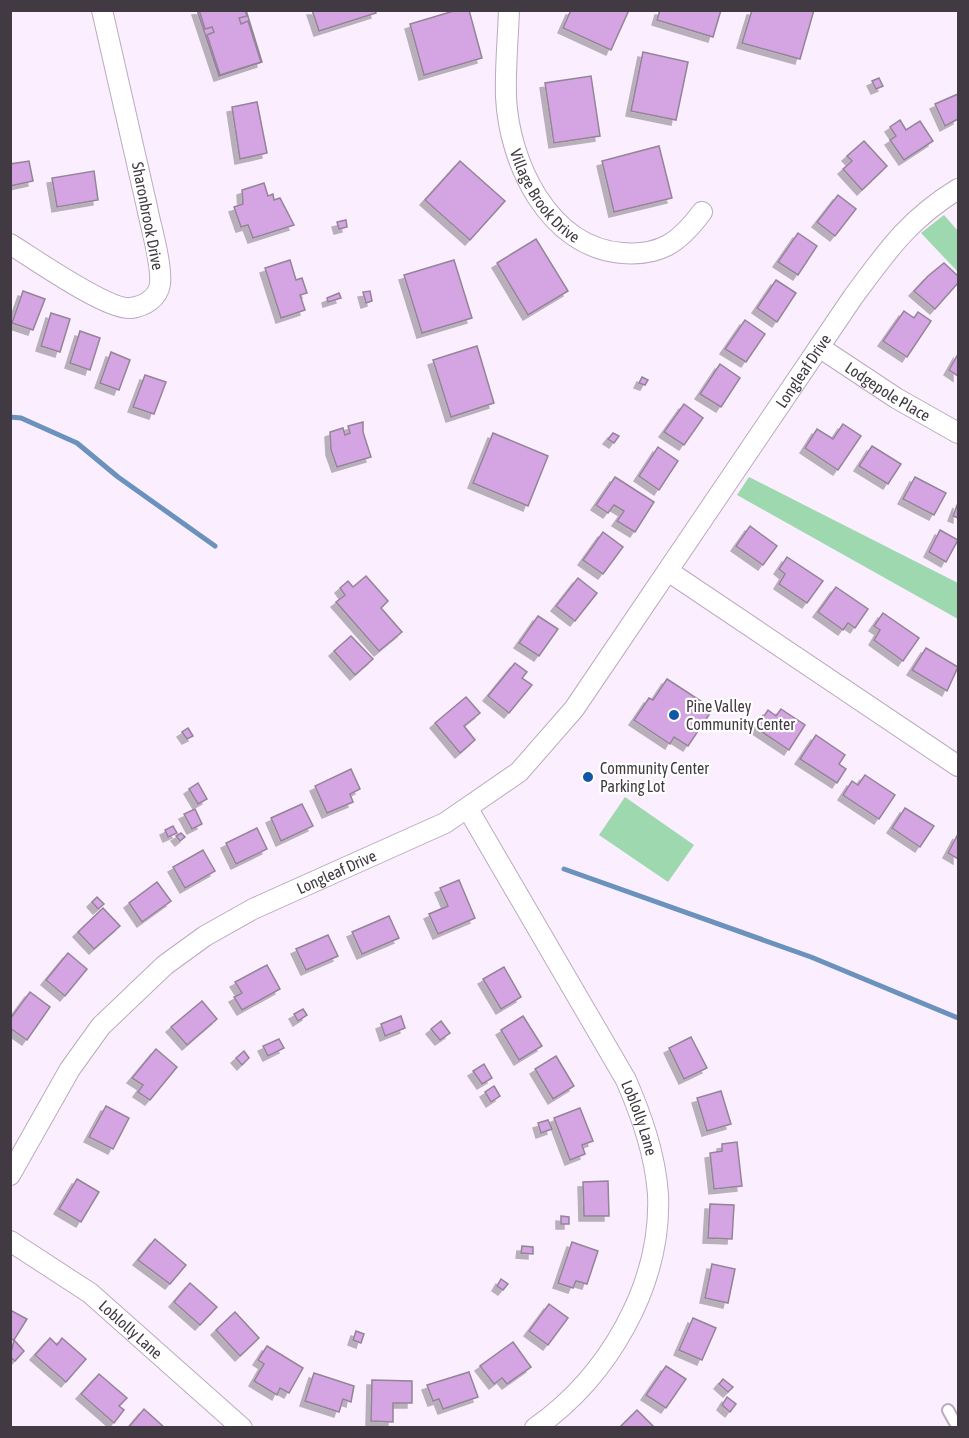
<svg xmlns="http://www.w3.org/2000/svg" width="969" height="1438" viewBox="0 0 969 1438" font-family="'Asap Condensed',sans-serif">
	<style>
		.green { fill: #9dd8ae }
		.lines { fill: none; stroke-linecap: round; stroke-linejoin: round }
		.stream { stroke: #6a92bc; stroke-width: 5 }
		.building { fill: #d5a4e3; stroke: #938497; stroke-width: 1.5; filter: url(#shadow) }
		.service-casing { stroke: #bbabbf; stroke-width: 14 }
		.minor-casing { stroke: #bbabbf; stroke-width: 22 }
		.service { stroke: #fff; stroke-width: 10 }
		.minor { stroke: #fff; stroke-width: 20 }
		.poi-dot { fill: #1256a6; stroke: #fff; stroke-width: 2 }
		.labels { text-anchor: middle; stroke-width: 4.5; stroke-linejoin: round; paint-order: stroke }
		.street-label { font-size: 16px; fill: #413a42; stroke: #fff }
		.poi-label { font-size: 16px; fill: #413a42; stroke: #fff; text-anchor: start }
	</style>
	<defs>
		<filter id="shadow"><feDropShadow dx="-5" dy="5" stdDeviation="0" flood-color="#0004"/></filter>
	</defs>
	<rect width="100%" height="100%" fill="#fbeeff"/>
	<g class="green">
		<path d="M944 215 958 231V272L921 233Z"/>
		<path d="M749 477 958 583V619L737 495Z"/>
		<path d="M625 797 694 845 668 882 599 835Z"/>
	</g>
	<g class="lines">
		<g class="stream">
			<path d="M10 417 21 418 77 443 118 477 215 546"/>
			<path d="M564 869 811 957 958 1018"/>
		</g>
	</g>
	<g class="building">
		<path d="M197 10H246L262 62 219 76Z"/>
		<path d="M199 10H245L247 16 239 18 241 24 248 21 261 62 220 75 207 35 214 32 212 27 205 29Z"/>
		<path d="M312 10H375L376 13 319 31Z"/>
		<path d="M457 10H469L482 58 424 75 410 24Z"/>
		<path d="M571 10H629L611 50 563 28Z"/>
		<path d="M660 10H721L713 37 657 20Z"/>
		<path d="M752 10H814L800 59 742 43Z"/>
		<path d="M643 52 688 62 676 120 631 111Z"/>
		<path d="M591 76 600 136 554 143 545 83Z"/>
		<path d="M879 78 883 86 876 89 872 81Z"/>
		<path d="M958 94V119L945 126 935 104Z"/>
		<path d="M257 102 267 153 240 159 232 107Z"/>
		<path d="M900 120 906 130 920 121 933 141 904 160 890 140 896 136 890 127Z"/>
		<path d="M864 141 887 166 862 190 843 169 852 161 847 156Z"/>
		<path d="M659 146 672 198 614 212 602 161Z"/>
		<path d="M29 161 33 181 10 186V164Z"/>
		<path d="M460 161 505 201 470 240 425 200Z"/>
		<path d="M94 171 98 200 57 207 52 178Z"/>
		<path d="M264 183 268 196 273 194 274 200 280 198 294 225 253 238 248 225 241 227 234 207 243 204 242 190Z"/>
		<path d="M838 195 856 209 835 236 817 222Z"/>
		<path d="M346 220 347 227 339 229 337 222Z"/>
		<path d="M798 233 817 246 798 275 778 262Z"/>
		<path d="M536 239 568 291 528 315 497 263Z"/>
		<path d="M290 260 296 280 302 278 307 293 300 295 305 310 281 318 265 268Z"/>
		<path d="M454 260 472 318 422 333 404 275Z"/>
		<path d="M944 263 958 276V283L935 309 914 291 928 276Z"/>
		<path d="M776 280 796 293 777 322 757 308Z"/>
		<path d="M23 291 45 299 33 330 12 323Z"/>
		<path d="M370 291 372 301 366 303 363 292Z"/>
		<path d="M339 293 341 298 328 302 327 298Z"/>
		<path d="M904 311 914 318 918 312 931 321 907 357 883 341Z"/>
		<path d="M51 313 70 319 60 352 41 346Z"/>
		<path d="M745 320 765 334 746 362 725 349Z"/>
		<path d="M80 331 100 338 90 370 70 363Z"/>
		<path d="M477 346 494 403 451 417 433 360Z"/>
		<path d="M111 352 130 360 119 390 100 383Z"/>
		<path d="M958 354V376L949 370Z"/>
		<path d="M720 364 740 378 721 407 700 394Z"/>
		<path d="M145 375 166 382 154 414 133 407Z"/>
		<path d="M642 377 648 380 645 385 639 383Z"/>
		<path d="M684 404 703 418 684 445 664 432Z"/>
		<path d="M363 422V432L371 457 337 467 331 450 330 432 343 428 345 435 350 433 348 426Z"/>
		<path d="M843 424 861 436 838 470 805 448 817 429 833 439Z"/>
		<path d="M493 433 548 456 528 506 473 483Z"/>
		<path d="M613 433 619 436 614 443 608 439Z"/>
		<path d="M872 446 901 464 888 484 859 466Z"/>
		<path d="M658 447 678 461 659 490 639 476Z"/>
		<path d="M615 477 654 502 635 532 617 521 624 511 614 505 608 513 596 505Z"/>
		<path d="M915 477 946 493 934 515 903 499Z"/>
		<path d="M958 503V518L953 516Z"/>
		<path d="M750 526 777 546 763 565 736 546Z"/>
		<path d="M940 530 958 540 946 562 929 552Z"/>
		<path d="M603 532 623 547 603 574 583 560Z"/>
		<path d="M787 557 823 581 807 603 779 584 785 574 779 569Z"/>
		<path d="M366 576 388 601 381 608 402 632 379 651 336 602 345 595 340 588 348 581 353 587Z"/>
		<path d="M578 578 597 593 575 621 556 606Z"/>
		<path d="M836 587 868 609 855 628 848 623 843 630 818 612Z"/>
		<path d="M883 613 919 638 903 661 874 640 880 630 874 626Z"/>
		<path d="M538 616 558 629 539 656 519 643Z"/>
		<path d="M351 636 373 659 355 675 334 651Z"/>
		<path d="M926 648 958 667 947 691 912 670Z"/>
		<path d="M515 663 527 672 522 678 532 685 509 713 488 696Z"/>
		<path d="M667 679 713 709 688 746 674 737 670 744 634 720 649 698 653 700Z"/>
		<path d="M466 697 480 713 464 726 475 740 460 753 435 723Z"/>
		<path d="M781 709 805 725 789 750 756 728 768 710 776 716Z"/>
		<path d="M188 728 193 736 187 739 182 732Z"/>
		<path d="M816 735 845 755 839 764 846 769 837 783 800 759Z"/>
		<path d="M351 769 360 789 350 794 353 802 327 813 315 786Z"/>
		<path d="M865 775 895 795 879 819 843 795 852 781 858 785Z"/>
		<path d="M198 783 207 799 198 804 189 789Z"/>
		<path d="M302 804 313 826 281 841 271 818Z"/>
		<path d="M905 808 934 826 920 847 892 828Z"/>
		<path d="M195 809 202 824 192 829 184 814Z"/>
		<path d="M173 826 177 833 168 837 165 830Z"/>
		<path d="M257 828 267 849 236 864 226 843Z"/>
		<path d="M181 833 185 837 180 841 176 836Z"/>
		<path d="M958 834V859L948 853Z"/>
		<path d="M203 850 215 871 185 888 173 867Z"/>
		<path d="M459 880 475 918 438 934 429 914 448 906 440 888Z"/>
		<path d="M157 882 171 901 142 922 129 903Z"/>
		<path d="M97 897 104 904 98 909 92 902Z"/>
		<path d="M103 908 120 926 94 949 78 932Z"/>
		<path d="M389 916 399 938 362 954 352 932Z"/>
		<path d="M328 935 338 956 306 970 296 949Z"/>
		<path d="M68 953 87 969 65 996 46 980Z"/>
		<path d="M267 965 280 989 242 1010 234 997 242 993 235 982Z"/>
		<path d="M504 967 521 997 501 1009 483 979Z"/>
		<path d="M30 992 50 1007 27 1040 10 1028V1019Z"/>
		<path d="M202 1001 217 1019 187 1045 171 1027Z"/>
		<path d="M303 1009 307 1015 298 1021 294 1014Z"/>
		<path d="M401 1016 405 1028 385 1036 381 1024Z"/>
		<path d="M523 1016 542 1046 519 1060 501 1030Z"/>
		<path d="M441 1021 450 1033 440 1040 431 1029Z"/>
		<path d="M691 1037 707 1068 684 1079 669 1048Z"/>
		<path d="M279 1039 284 1048 268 1056 263 1046Z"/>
		<path d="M156 1049 177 1067 150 1100 138 1092 143 1085 132 1078Z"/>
		<path d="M244 1051 249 1058 242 1065 236 1058Z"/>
		<path d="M556 1056 574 1086 553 1099 535 1069Z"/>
		<path d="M484 1064 492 1078 482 1084 473 1071Z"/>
		<path d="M494 1086 500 1096 491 1102 485 1092Z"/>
		<path d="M721 1091 731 1124 707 1131 697 1098Z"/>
		<path d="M106 1106 129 1118 113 1149 89 1137Z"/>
		<path d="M580 1108 593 1141 582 1145 585 1154 570 1160 554 1118Z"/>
		<path d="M548 1120 552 1129 541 1133 538 1123Z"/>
		<path d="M737 1142 742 1186 714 1189 710 1153 722 1151V1144Z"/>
		<path d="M77 1179 99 1192 81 1222 59 1209Z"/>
		<path d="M608 1181 609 1216H584L583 1182Z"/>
		<path d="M710 1204 734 1205 732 1239 708 1238Z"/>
		<path d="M561 1216 569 1217V1224H561Z"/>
		<path d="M155 1239 186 1265 170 1284 138 1260Z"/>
		<path d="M572 1242 598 1251 587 1284 576 1281 573 1288 558 1283Z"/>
		<path d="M522 1246 533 1247V1254L521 1253Z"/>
		<path d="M712 1264 735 1269 728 1303 705 1298Z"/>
		<path d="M501 1279 508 1284 503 1290 497 1286Z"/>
		<path d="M190 1283 217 1307 200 1325 174 1302Z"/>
		<path d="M549 1304 568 1318 548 1345 529 1331Z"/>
		<path d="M10 1310 27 1319 14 1340 10 1339Z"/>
		<path d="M235 1312 259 1338 240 1356 216 1330Z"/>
		<path d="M693 1318 716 1328 702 1360 679 1350Z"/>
		<path d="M356 1331 364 1334 361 1343 353 1340Z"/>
		<path d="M50 1338 57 1345 62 1338 86 1359 66 1382 35 1355Z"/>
		<path d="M14 1340 24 1351 15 1361 10 1357Z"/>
		<path d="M513 1342 531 1367 507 1384 502 1378 494 1384 480 1366Z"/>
		<path d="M267 1346 303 1368 289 1393 280 1388 277 1395 254 1381 264 1364 258 1360Z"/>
		<path d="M666 1366 686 1379 666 1408 646 1395Z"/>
		<path d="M469 1372 478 1397 443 1409 439 1399 433 1401 427 1385Z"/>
		<path d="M314 1373 354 1386 351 1402 343 1399 339 1412 305 1401Z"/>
		<path d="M99 1374 127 1398 119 1406 124 1410 114 1423 81 1394Z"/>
		<path d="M723 1379 733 1387 728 1392 719 1384Z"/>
		<path d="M372 1380 412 1381V1403H393V1422L371 1421Z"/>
		<path d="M727 1397 736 1404 730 1412 722 1405Z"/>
		<path d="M144 1409 165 1428H128Z"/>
		<path d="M637 1410 655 1428H619Z"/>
	</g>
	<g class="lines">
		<g class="service-casing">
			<path id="service" d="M948 1410 958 1428"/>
		</g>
		<g class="minor-casing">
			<g id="minor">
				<path id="s1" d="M509 10C508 39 505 69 506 97 509 162 548 247 622 253 660 256 679 243 702 212"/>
				<path d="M10 244C33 258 108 311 131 308 145 306 158 298 160 284 162 263 151 228 147 207 132 141 117 76 102 10"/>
				<path id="s2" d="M819 347 896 398 958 433"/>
				<path d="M668 571 958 766"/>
				<path id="s3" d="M468 809 626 1080C642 1117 655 1154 658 1194 662 1285 608 1377 535 1428"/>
				<path id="s4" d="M10 1175 70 1069 101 1026 165 965 205 936 253 909 445 823 519 772 574 709 853 297C887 251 909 219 958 189"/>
				<path id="s5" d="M10 1241 90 1293 242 1428"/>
			</g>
		</g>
		<use href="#service" class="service"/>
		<use href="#minor" class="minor"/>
	</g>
	<g class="poi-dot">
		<circle cx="674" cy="715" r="6"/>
		<circle cx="588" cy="777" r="6"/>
	</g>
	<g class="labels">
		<g class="street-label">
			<text dy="6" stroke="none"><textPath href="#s1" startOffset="196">Village Brook Drive</textPath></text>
			<text transform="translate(148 216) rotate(79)" y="6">Sharonbrook Drive</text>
			<text dy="6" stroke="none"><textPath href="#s4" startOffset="1160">Longleaf Drive</textPath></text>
			<text dy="6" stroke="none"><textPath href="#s2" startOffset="82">Lodgepole Place</textPath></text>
			<text dy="6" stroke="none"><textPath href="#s4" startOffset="459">Longleaf Drive</textPath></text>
			<text dy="6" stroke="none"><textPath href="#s3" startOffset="354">Loblolly Lane</textPath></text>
			<text dy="6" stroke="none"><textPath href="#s5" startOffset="150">Loblolly Lane</textPath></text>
		</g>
		<g class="poi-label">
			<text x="686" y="712">Pine Valley<tspan x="686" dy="18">Community Center</tspan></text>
			<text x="600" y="774">Community Center<tspan x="600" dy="18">Parking Lot</tspan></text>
		</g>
	</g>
	<rect width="969" height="1438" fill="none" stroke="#413a42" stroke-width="24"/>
</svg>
